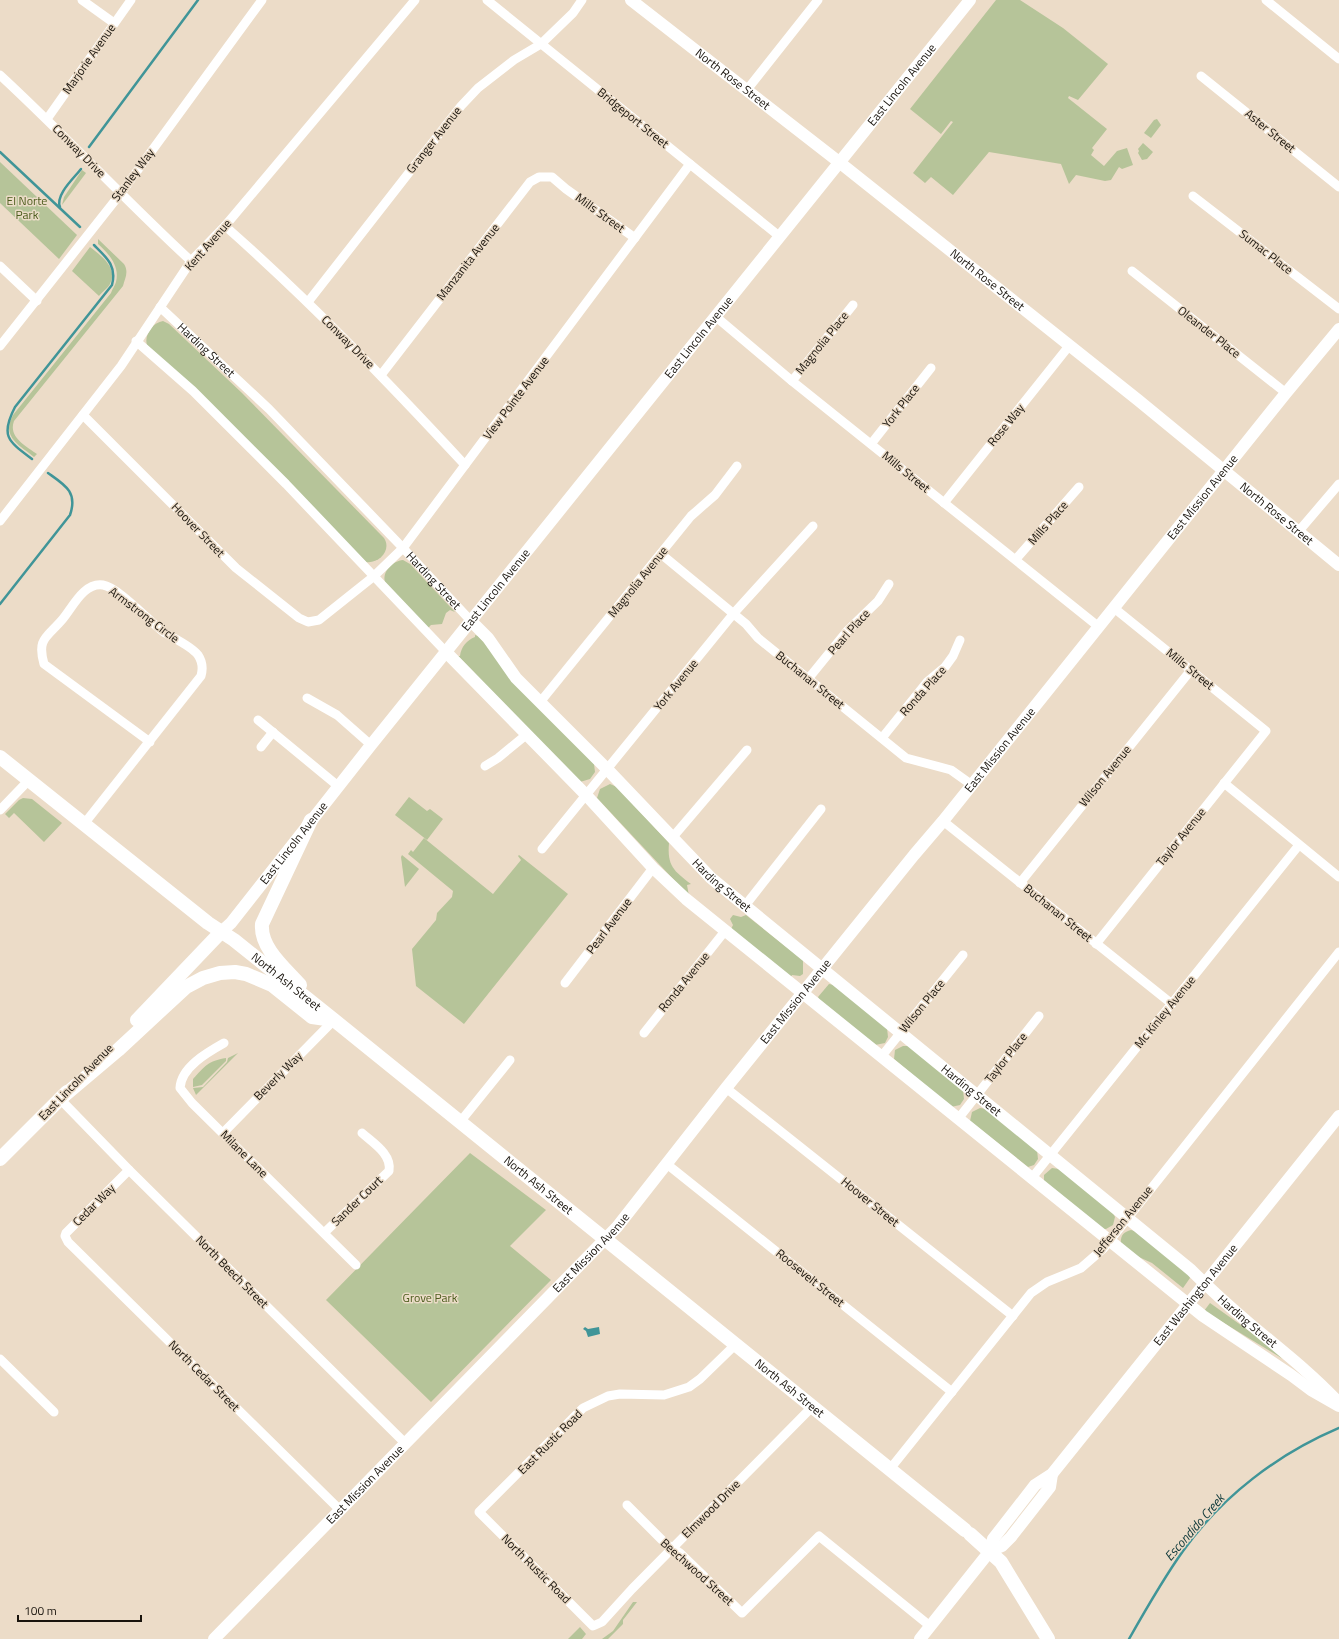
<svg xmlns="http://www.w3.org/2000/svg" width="1339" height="1639" viewBox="0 0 1339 1639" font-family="'Titillium Web',sans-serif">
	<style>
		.green { fill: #b6c499 }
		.water { fill: #409598 }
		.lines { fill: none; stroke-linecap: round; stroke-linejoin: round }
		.stream { stroke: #409598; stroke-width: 2.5 }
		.street { stroke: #fff; stroke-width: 9 }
		.secondary { stroke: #fff; stroke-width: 12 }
		.primary { stroke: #fff; stroke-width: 14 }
		.labels { text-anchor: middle; stroke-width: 3; stroke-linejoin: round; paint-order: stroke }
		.street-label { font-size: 12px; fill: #19140d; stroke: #ecdcc8 }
		.park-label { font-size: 12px; fill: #4c5c1d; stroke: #ecdcc8 }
		.water-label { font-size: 13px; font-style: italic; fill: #0e3839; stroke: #ecdcc8 }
	</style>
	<rect width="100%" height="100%" fill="#ecdcc8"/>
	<g class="green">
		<path d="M996 0H1020L1063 28 1108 64 1078 100 1069 96 1068 98 1107 129 1092 148 1094 150 1091 155 1104 166 1117 151 1127 148 1133 165 1122 169 1119 167 1111 180 1105 181 1076 175 1069 184 1061 164 989 152 953 195 931 177 925 183 913 173 953 122 951 121 941 134 910 109Z"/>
		<path d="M1157 119 1161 125 1151 138 1144 133 1154 120Z"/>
		<path d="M1143 143 1153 152 1147 159 1142 160 1138 153 1139 151 1138 149Z"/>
		<path d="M0 162 77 235 59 259 0 203Z"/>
		<path d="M82 170 86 173 62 205 64 197Z"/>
		<path d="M98 239 124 264C129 272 125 278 123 286L14 421C8 437 26 446 37 454L34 457C19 445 1 437 13 415L111 293C112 289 115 286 116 282 120 266 109 254 98 244Z"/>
		<path d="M90 247C101 256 118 267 110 284 108 288 102 292 99 296L72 271Z"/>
		<path d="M163 321 169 324 242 393 384 538C392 550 379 564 366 562L147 345C144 335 152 323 163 321Z"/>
		<path d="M403 560 410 564 455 612 450 610 446 613 442 624 431 625 428 628 385 582C382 571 393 561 403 560Z"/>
		<path d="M475 635 478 636 594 764 595 772 590 779 580 782 458 656H460C461 647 467 640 475 637Z"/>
		<path d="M610 784 617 787 669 843C667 866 674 871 691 884L687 885 689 896 597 798 600 789Z"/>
		<path d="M409 797 427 811 430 809 443 819 427 840 395 815Z"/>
		<path d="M23 798 32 799 62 823 44 842 14 813 9 818 5 814 19 800Z"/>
		<path d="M424 838 493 894 521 860 518 856 519 855 568 894 464 1024 416 986 412 949 436 920 437 913 452 897 453 891 408 854 411 850 413 852Z"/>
		<path d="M402 855 419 869 405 887 401 857Z"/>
		<path d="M733 915 741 917 746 915 803 960V974L800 976 792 975 791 977 731 929 733 925 730 919Z"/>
		<path d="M829 984 834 985 887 1028 888 1037 885 1043 875 1045 820 1001 818 997Z"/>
		<path d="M903 1046H909L963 1090 964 1099 960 1105 951 1107 894 1059 895 1050Z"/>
		<path d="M238 1053 196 1095 193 1088 203 1087 227 1062 228 1058Z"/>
		<path d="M226 1058V1061L202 1085 193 1087V1079C205 1066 208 1061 226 1058Z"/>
		<path d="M980 1108 986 1109 1037 1150 1038 1159 1034 1165 1028 1167 970 1121 972 1112Z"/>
		<path d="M470 1153 546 1210 510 1246 551 1280 431 1402 326 1300Z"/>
		<path d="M1052 1168 1059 1169 1113 1213 1115 1217 1113 1225 1106 1229H1101L1044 1183V1175Z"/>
		<path d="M1131 1230 1135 1231 1189 1275 1190 1278 1183 1288 1152 1263 1132 1254 1121 1245C1120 1236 1123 1232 1131 1230Z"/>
		<path d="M1210 1303 1266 1343 1283 1359 1204 1311Z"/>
		<path d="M633 1602H637L623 1620V1624L608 1639H602L613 1631Z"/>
		<path d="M580 1627 586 1634 582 1639H568Z"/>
	</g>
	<path class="water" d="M585 1327 588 1329 599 1327 600 1334 588 1337 586 1331 583 1329Z"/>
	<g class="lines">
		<g class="stream">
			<path d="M89 147 198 0"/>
			<path d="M0 152 80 227"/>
			<path d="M60 207C55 195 74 178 81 169"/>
			<path d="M32 459C8 441 0 436 15 407L112 285C117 266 107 258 94 245"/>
			<path d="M0 604 70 515C78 492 65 485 48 473"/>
			<path d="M1129 1639C1146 1609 1163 1579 1183 1551 1222 1496 1278 1454 1339 1428"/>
		</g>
		<g class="street">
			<path d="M82 0 114 23"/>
			<path d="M487 0 779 236"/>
			<path d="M1266 0 1339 59"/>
			<path d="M0 75C65 135 126 201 191 261"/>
			<path d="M1201 76 1339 187"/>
			<path d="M746 91 818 0"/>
			<path d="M47 119 131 0"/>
			<path d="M1193 196 1339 309"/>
			<path d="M225 226C310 301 388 382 465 465"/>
			<path d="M0 266 37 301"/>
			<path d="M1132 271 1286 393"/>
			<path d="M308 302 461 106 478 88 514 60 541 44 573 13 582 0"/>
			<path id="s1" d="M160 307 269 409 403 548 471 621"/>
			<path d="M715 316 792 381 1099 627"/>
			<path d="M136 341 193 391 286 484 446 652"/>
			<path d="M0 346 121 193 262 0"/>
			<path d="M381 375 530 182 539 177H552L566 189 635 238"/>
			<path d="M792 381 853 305"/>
			<path d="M83 415 236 568 299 618 308 622 319 620 373 577 403 548 690 164"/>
			<path d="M871 444 931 368"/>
			<path d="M944 503 1069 346"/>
			<path d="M0 521 121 366 191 261 225 226 415 0"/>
			<path d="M1298 532 1339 484"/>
			<path d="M661 554 746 624 758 638 906 758 951 770 972 785"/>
			<path d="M1016 559 1079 487"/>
			<path d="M808 679 847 631 878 601 889 584"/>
			<path d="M307 698 337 715 371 745"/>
			<path d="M541 701 691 516 715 495 737 466"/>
			<path d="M258 720 338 786"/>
			<path d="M882 738 927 682 945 667 953 656 960 640"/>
			<path d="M261 747 273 732"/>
			<path d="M485 766 498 758 526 735"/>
			<path d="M1224 783 1339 877"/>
			<path d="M0 810 29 780"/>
			<path d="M943 821 1172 1004"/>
			<path d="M84 824 201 676C203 669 202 661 198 655 191 646 175 639 165 633 151 623 118 587 103 585 83 582 72 609 61 621 46 638 37 639 44 664L150 742"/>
			<path d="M672 838 747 750"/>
			<path d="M542 849 734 613 813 526"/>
			<path d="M1020 883 1191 670"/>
			<path d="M744 907 821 809"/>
			<path d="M1096 944 1266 731 1114 608"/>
			<path d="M565 983 653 868"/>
			<path d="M644 1033 725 931"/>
			<path d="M224 1043C208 1052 181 1067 180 1088L192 1103 356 1265"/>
			<path d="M881 1057 963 955"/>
			<path d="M726 1088 1013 1316"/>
			<path d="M60 1099 129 1170 406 1444"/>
			<path d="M958 1119 1039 1016"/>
			<path d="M460 1122 510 1060"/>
			<path d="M223 1133 334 1020"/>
			<path d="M668 1165 952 1392"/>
			<path d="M129 1170 66 1233 65 1236 68 1242 340 1510"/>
			<path d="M1031 1179 1299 845"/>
			<path d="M324 1233 389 1171C392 1154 373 1143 362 1133"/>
			<path d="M735 1345 700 1379 689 1387 664 1395 620 1394 608 1396 583 1408 479 1512 593 1626 602 1622 632 1589 812 1407"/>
			<path d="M0 1359 54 1412"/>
			<path d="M890 1469 1031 1293 1047 1282 1081 1268 1104 1248 1339 952"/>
			<path d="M627 1505 665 1543 680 1553 742 1613 819 1536 930 1626"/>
		</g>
		<g class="secondary">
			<path id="s2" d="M631 0 839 162 1138 400 1339 565"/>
			<path id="s3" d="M471 621 488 638 516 678 608 770 711 878 1191 1270C1210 1289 1230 1307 1250 1324 1281 1350 1311 1373 1338 1402"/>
			<path d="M446 652 587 796 653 868 686 899 1203 1316 1291 1375 1311 1390 1339 1406"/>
			<path id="s4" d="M221 932 231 923 371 745 970 0"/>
			<path d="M990 1551 1002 1546 1011 1537 1050 1487 1052 1474"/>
			<path id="s5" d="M214 1639 617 1227 726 1088 914 855 943 821 1286 393 1339 329"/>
			<path id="s6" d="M920 1639 990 1551 993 1539 1035 1485 1052 1474 1339 1116"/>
		</g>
		<g class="primary">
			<path id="s7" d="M0 757 208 923 234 940 334 1020 965 1530"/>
			<path d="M300 985C285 968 260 948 262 924L311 820"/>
			<path d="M137 1020 221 932"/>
			<path d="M60 1099 118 1050 186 987 203 978 220 973 235 972 246 974 272 985 312 1017 333 1020"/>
			<path d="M0 1159 67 1092"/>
			<path d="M970 1534 1001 1562 1048 1639"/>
		</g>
	</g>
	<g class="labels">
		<g class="street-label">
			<text transform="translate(89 59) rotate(-55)" y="4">Marjorie Avenue</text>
			<text dy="4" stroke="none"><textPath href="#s2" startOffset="129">North Rose Street</textPath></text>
			<text dy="4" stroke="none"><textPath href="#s4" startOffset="1087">East Lincoln Avenue</textPath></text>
			<text transform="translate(633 118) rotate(39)" y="4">Bridgeport Street</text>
			<text transform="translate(1270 131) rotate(39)" y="4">Aster Street</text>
			<text transform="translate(434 140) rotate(-52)" y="4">Granger Avenue</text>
			<text transform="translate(79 151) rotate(45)" y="4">Conway Drive</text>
			<text transform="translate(133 175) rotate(-53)" y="4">Stanley Way</text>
			<text transform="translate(600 213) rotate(36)" y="4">Mills Street</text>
			<text transform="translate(208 245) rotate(-49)" y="4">Kent Avenue</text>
			<text transform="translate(1266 252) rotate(38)" y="4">Sumac Place</text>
			<text transform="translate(468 262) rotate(-52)" y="4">Manzanita Avenue</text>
			<text dy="4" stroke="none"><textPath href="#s2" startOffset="453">North Rose Street</textPath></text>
			<text transform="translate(1209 332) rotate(38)" y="4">Oleander Place</text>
			<text dy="4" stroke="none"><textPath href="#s4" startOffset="763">East Lincoln Avenue</textPath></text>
			<text transform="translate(348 342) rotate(45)" y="4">Conway Drive</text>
			<text transform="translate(822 343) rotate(-51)" y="4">Magnolia Place</text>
			<text dy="4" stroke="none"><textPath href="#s1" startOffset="63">Harding Street</textPath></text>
			<text transform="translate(516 398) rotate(-53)" y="4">View Pointe Avenue</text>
			<text transform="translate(901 406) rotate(-52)" y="4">York Place</text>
			<text transform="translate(1006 425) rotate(-51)" y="4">Rose Way</text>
			<text transform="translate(906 472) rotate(39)" y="4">Mills Street</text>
			<text dy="4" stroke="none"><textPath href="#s5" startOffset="1512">East Mission Avenue</textPath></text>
			<text dy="4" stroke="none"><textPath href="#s2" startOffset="825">North Rose Street</textPath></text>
			<text transform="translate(1048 523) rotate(-49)" y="4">Mills Place</text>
			<text transform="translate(198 530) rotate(46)" y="4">Hoover Street</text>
			<text dy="4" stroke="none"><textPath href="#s1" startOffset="387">Harding Street</textPath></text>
			<text transform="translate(638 582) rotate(-51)" y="4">Magnolia Avenue</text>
			<text dy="4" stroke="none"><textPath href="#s4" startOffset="439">East Lincoln Avenue</textPath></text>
			<text transform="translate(144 615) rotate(37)" y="4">Armstrong Circle</text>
			<text transform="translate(849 632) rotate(-48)" y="4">Pearl Place</text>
			<text transform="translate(1190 669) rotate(39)" y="4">Mills Street</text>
			<text transform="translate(810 680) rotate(39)" y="4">Buchanan Street</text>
			<text transform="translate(676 685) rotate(-51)" y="4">York Avenue</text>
			<text transform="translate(923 691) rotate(-48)" y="4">Ronda Place</text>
			<text dy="4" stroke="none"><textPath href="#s5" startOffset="1188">East Mission Avenue</textPath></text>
			<text transform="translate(1105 776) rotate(-51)" y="4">Wilson Avenue</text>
			<text transform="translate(1181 837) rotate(-51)" y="4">Taylor Avenue</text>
			<text dy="4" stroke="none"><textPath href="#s4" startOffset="115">East Lincoln Avenue</textPath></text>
			<text dy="4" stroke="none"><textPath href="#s3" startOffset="365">Harding Street</textPath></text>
			<text transform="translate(1058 913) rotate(39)" y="4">Buchanan Street</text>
			<text transform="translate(609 926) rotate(-53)" y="4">Pearl Avenue</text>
			<text dy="4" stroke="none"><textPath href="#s7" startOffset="364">North Ash Street</textPath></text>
			<text transform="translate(684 982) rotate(-51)" y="4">Ronda Avenue</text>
			<text dy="4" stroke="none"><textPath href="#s5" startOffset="864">East Mission Avenue</textPath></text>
			<text transform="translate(922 1006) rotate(-51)" y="4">Wilson Place</text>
			<text transform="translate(1165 1012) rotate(-51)" y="4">Mc Kinley Avenue</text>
			<text transform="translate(1006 1058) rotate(-52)" y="4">Taylor Place</text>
			<text transform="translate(278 1076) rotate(-45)" y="4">Beverly Way</text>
			<text transform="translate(76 1082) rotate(-46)" y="4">East Lincoln Avenue</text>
			<text dy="4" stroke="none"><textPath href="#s3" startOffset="688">Harding Street</textPath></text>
			<text transform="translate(244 1154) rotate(45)" y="4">Milane Lane</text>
			<text dy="4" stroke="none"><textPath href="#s7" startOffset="688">North Ash Street</textPath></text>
			<text transform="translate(357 1201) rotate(-44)" y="4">Sander Court</text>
			<text transform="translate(870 1202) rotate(39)" y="4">Hoover Street</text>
			<text transform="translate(94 1205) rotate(-45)" y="4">Cedar Way</text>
			<text transform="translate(1123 1221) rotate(-51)" y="4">Jefferson Avenue</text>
			<text dy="4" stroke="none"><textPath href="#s5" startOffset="540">East Mission Avenue</textPath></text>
			<text transform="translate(232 1272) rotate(45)" y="4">North Beech Street</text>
			<text transform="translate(810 1278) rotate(39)" y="4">Roosevelt Street</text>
			<text dy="4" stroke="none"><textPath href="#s6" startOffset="443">East Washington Avenue</textPath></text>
			<text dy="4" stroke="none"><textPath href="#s3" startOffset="1048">Harding Street</textPath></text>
			<text transform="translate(204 1376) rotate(45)" y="4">North Cedar Street</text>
			<text dy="4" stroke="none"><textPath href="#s7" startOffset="1011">North Ash Street</textPath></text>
			<text transform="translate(550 1442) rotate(-45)" y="4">East Rustic Road</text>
			<text dy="4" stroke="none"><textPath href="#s5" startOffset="216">East Mission Avenue</textPath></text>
			<text transform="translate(711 1509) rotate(-45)" y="4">Elmwood Drive</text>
			<text transform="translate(536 1569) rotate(45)" y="4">North Rustic Road</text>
			<text transform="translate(697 1572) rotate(42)" y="4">Beechwood Street</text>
		</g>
		<g class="park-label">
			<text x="27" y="205">El Norte<tspan x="27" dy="14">Park</tspan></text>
			<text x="430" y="1302">Grove Park</text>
		</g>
		<g class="water-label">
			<text transform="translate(1194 1527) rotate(-49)" y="5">Escondido Creek</text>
		</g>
	</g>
	<path d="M18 1615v6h123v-6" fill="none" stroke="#19140d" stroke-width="2"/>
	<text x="24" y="1615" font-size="12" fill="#19140d" stroke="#ecdcc8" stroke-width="3" paint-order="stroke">100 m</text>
</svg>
